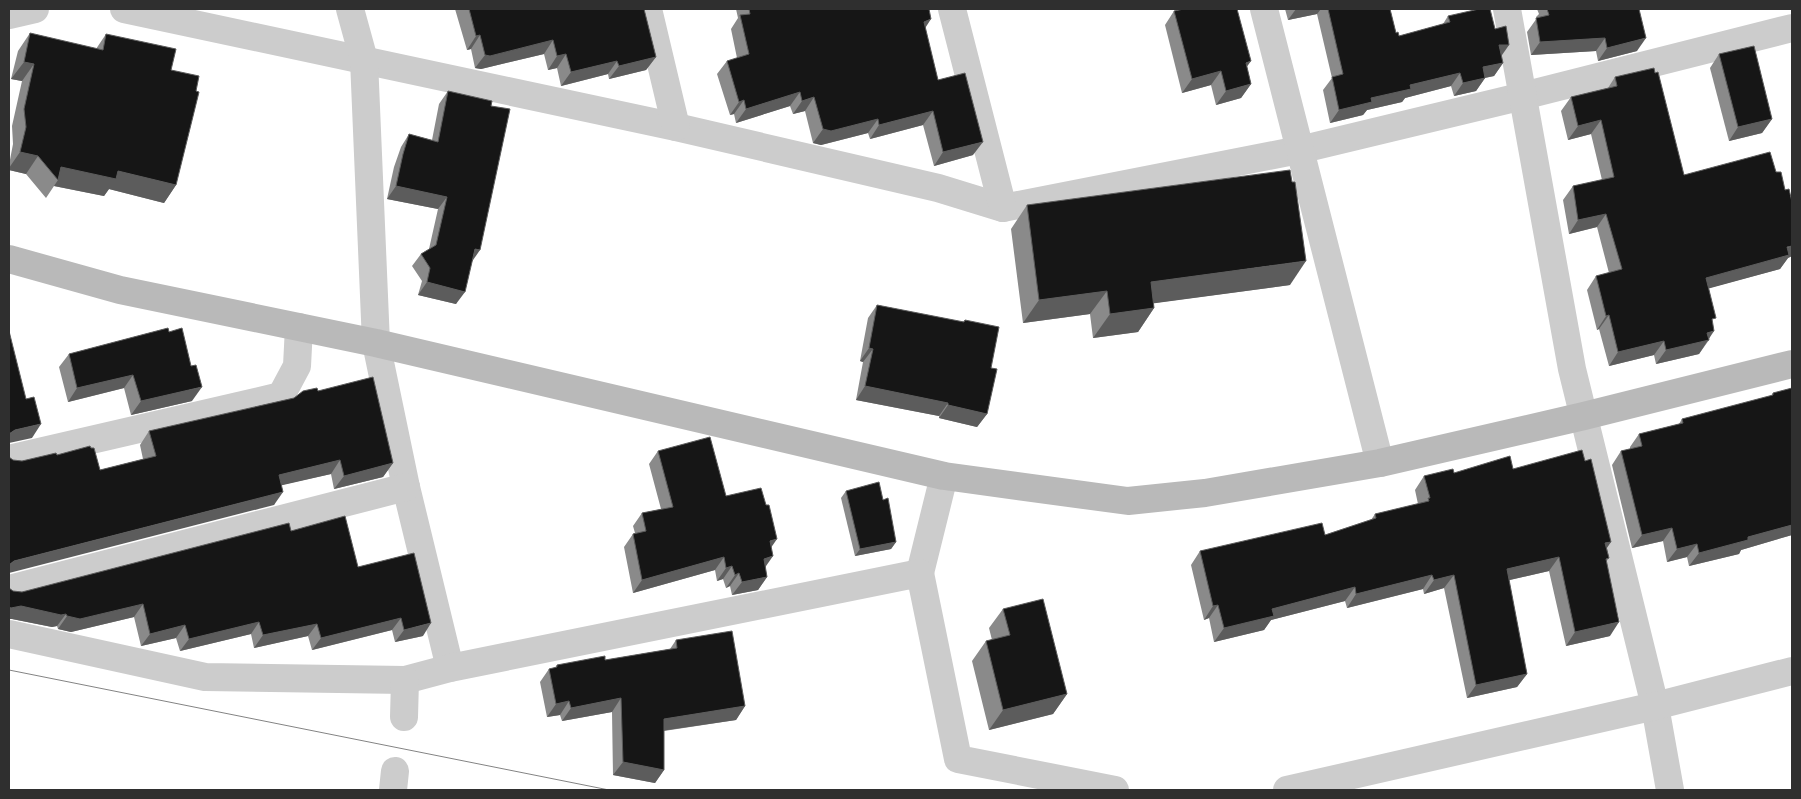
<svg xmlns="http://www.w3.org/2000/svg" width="1801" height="799" viewBox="0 0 1801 799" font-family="'Asap Condensed',sans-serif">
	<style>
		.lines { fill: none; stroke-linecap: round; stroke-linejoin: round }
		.street { stroke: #ccc; stroke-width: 28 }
		.secondary { stroke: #b9b9b9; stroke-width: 28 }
		.tram { stroke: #848484; stroke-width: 1 }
		.wall { fill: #8a8a8a }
		.shaded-wall { fill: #5c5c5c }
		.building { fill: #161616; stroke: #5c5c5c }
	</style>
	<rect width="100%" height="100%" fill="#fff"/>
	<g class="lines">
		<g class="street">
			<path d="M124 9 676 127 938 188 1003 208 1299 150 1523 96 1792 28"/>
			<path d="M350 9 364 60 376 343 406 487 450 668"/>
			<path d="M648 9 676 127"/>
			<path d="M952 9 1003 208"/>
			<path d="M1264 9 1380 463"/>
			<path d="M1507 9 1572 369 1655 706 1670 790"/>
			<path d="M9 15 35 9"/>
			<path d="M9 459 281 396 297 366 299 327"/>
			<path d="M920 573 944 476"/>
			<path d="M9 589 406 487"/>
			<path d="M9 634 205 677 405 680 450 668 920 573 958 759 1115 790"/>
			<path d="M404 717 405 680"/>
			<path d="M393 790 395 771"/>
			<path d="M1287 790 1655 706 1792 671"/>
		</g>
		<path class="secondary" d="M9 259 120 290 376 343 944 476 1128 501 1205 493 1380 463 1584 416 1792 364"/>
		<path class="tram" d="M9 670 609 790"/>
	</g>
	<g class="wall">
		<path d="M455 9H644L656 57 646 70 609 79 608 74 561 86 557 68 548 70 544 54 481 69 475 68 471 49 467 50Z"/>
		<path d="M736 9H929L925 28 938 80 973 155 934 166 923 125 870 139 868 133 821 145 813 143 805 111 793 114 790 106 736 123 734 114 730 115 717 74 727 61 737 58 731 29 738 18Z"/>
		<path d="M1285 9H1390L1396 33 1399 36 1443 24 1448 16 1501 56 1503 63 1494 76 1485 78 1476 91 1454 96 1451 86 1405 98 1402 102 1367 110 1363 115 1330 123 1323 90 1332 78 1317 14 1288 20Z"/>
		<path d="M1537 9H1639L1637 51 1598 61 1596 51 1531 55 1527 32 1537 18 1536 17 1539 14Z"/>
		<path d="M1174 11 1247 67 1251 84 1241 98 1216 105 1211 85 1182 93 1165 25Z"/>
		<path d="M30 33 96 49 106 34 171 70 176 185 164 203 109 189 104 196 54 186 46 198 26 174 9 170V165L13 144 12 126 22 81 11 79 18 51Z"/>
		<path d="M1719 54 1772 119 1762 133 1729 141 1710 68Z"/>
		<path d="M1615 77 1684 175 1776 172 1792 202V256L1788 258 1780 269 1709 288 1712 323 1709 340 1699 354 1656 364 1654 355 1609 366 1599 329 1597 330 1587 290 1596 276 1609 273 1597 227 1569 234 1563 200 1573 186 1602 180 1591 134 1568 140 1561 111 1571 97 1608 88Z"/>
		<path d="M448 91 472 262 456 304 418 295 422 281 412 266 421 254 429 249 438 209 387 199 394 167 401 147 409 134 432 140 439 104Z"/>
		<path d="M1027 205 1290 285 1154 303V308L1138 332 1093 338 1090 314 1023 323 1011 229Z"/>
		<path d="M877 305 963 322 965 320 991 368 987 414 977 427 939 418V416L856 400 863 362 860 361 868 318Z"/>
		<path d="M168 328 192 401 131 415 124 388 68 402 59 367 69 354Z"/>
		<path d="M1792 388V535L1741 550 1739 554 1689 566 1687 557 1667 562 1663 541 1632 548 1612 465 1621 451 1630 449V447L1639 434 1679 424 1682 419 1771 396 1773 393Z"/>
		<path d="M318 391 393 463 383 477 334 489 331 474 281 485 274 505 13 460 22 461 57 455 100 470 143 459 140 445 149 431 294 398Z"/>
		<path d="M658 451 726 496 771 547 765 568 767 577 758 590 732 595 730 586 726 588 723 579 717 581 715 570 633 593 624 547 633 534 635 533 633 526 642 513 661 509 649 464Z"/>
		<path d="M1513 469 1607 548 1609 558 1606 562 1610 636 1566 646 1549 571 1509 580 1527 674 1517 687 1467 698 1444 588 1424 594 1423 589 1347 608 1345 601 1271 620 1264 630 1214 642 1209 618 1204 620 1191 565 1200 551 1325 535 1371 520 1375 514 1418 504 1415 490 1424 476 1454 473Z"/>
		<path d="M846 491 883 500 896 542 891 549 855 556 841 498Z"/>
		<path d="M291 531 358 567 423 636 395 642 392 630 312 650 308 636 254 648 251 634 180 651 176 638 141 646 134 617 71 632 58 629 57 626 52 627 12 619H9V588L13 591 22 592Z"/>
		<path d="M1003 609 1067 694 1053 714 989 730 972 661 986 641 992 640 989 628Z"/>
		<path d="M676 640 745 706 736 720 664 731V770L655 783 613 775 612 712 562 721 560 715 547 717 540 682 549 669 555 668 557 665 605 660 670 649Z"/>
	</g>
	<g class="shaded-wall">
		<path d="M1296 9H1321L1317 14 1288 20Z"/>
		<path d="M931 19 922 33 924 22Z"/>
		<path d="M480 35 471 49 467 50 476 36Z"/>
		<path d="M1605 38 1596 51 1531 55 1540 42Z"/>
		<path d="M1646 38 1637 51 1598 61 1607 48Z"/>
		<path d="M553 40 544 54 481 69 475 68 485 55Z"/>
		<path d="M1499 45H1509L1500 58Z"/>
		<path d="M566 54 557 68 548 70 557 56Z"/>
		<path d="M656 57 646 70 609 79 619 66Z"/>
		<path d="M617 61 608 74 561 86 571 72Z"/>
		<path d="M1251 61 1241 75 1246 63Z"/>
		<path d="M24 62 34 64 22 81 11 79Z"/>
		<path d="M1503 63 1494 76 1474 80 1483 67Z"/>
		<path d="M1221 71 1211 85 1182 93 1192 79Z"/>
		<path d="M1460 73 1451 86 1405 98 1402 102 1367 110 1363 115 1330 123 1339 110 1371 98 1410 85Z"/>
		<path d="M1485 78 1476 91 1454 96 1463 83Z"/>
		<path d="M1251 84 1241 98 1216 105 1226 91Z"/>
		<path d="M800 92 790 106 736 123 746 109Z"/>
		<path d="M814 97 805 111 793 114 802 101Z"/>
		<path d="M744 100 734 114 730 115 739 102Z"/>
		<path d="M933 111 923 125 870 139 879 125Z"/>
		<path d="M878 119 868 133 821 145 813 143 823 129Z"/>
		<path d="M1772 119 1762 133 1729 141 1738 127Z"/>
		<path d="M1601 120 1591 134 1568 140 1578 126Z"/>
		<path d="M983 142 973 155 934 166 943 152Z"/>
		<path d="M20 152 38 156 26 174 9 170V168Z"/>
		<path d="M61 167 118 171 176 185 164 203 109 189 104 196 54 186 58 180Z"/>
		<path d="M396 186 447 197 438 209 387 199Z"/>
		<path d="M1606 214 1597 227 1569 234 1578 220Z"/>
		<path d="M1792 246V256L1788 258 1780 269 1696 292 1706 278Z"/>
		<path d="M475 249 480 250 471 263Z"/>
		<path d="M1306 261 1290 285 1134 306 1151 282Z"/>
		<path d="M427 282 465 292 456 304 418 295Z"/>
		<path d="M1107 291 1090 314 1023 323 1039 300Z"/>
		<path d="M1154 308 1138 332 1093 338 1110 314Z"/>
		<path d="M1609 315 1599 329 1597 330 1606 316Z"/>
		<path d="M1714 331 1699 354 1656 364 1666 350 1707 333Z"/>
		<path d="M1664 341 1654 355 1609 366 1618 352Z"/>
		<path d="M869 348 873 349 863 362 860 361Z"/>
		<path d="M133 375 124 388 68 402 77 388Z"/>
		<path d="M865 386 948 403 939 416 856 400Z"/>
		<path d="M202 387 192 401 131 415 141 401Z"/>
		<path d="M948 405 987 414 977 427 939 418Z"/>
		<path d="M41 424 32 438 9 443V434L15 430Z"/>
		<path d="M340 460 331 474 270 488 279 475Z"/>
		<path d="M393 463 383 477 334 489 344 476Z"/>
		<path d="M283 492 274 505 9 573V565L14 561Z"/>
		<path d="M1792 525V535L1741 550 1739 554 1689 566 1699 553 1748 537Z"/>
		<path d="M1672 528 1663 541 1632 548 1642 535Z"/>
		<path d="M777 539 768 552 770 541Z"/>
		<path d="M896 542 891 549 855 556 860 549Z"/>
		<path d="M1611 542 1602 555 1605 543Z"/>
		<path d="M1697 544 1687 557 1667 562 1677 549Z"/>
		<path d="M773 556 764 569V559Z"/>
		<path d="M724 557 715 570 633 593 642 580Z"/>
		<path d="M1559 557 1549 571 1497 583 1507 569Z"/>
		<path d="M732 566 723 579 717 581 726 568Z"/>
		<path d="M739 573 730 586 726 588 735 575Z"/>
		<path d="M1432 575 1423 589 1347 608 1356 594Z"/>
		<path d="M1454 575 1444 588 1424 594 1434 580Z"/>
		<path d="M767 577 758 590 732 595 742 582Z"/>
		<path d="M1355 587 1345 601 1271 620 1264 630 1214 642 1224 628 1272 609Z"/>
		<path d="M143 604 134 617 71 632 58 629 67 616Z"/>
		<path d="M1218 605 1209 618 1204 620 1213 606Z"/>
		<path d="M21 606 66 614 57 626 52 627 12 619H9V607Z"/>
		<path d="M401 618 392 630 312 650 321 638Z"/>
		<path d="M259 622 251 634 180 651 189 639Z"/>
		<path d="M1619 622 1610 636 1566 646 1575 632Z"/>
		<path d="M431 623 423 636 395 642 404 630Z"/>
		<path d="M317 624 308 636 254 648 263 635Z"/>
		<path d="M185 625 176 638 141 646 150 634Z"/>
		<path d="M1527 674 1517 687 1467 698 1476 685Z"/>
		<path d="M1067 694 1053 714 989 730 1003 710Z"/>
		<path d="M621 698 612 712 562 721 571 708Z"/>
		<path d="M569 701 560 715 547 717 556 704Z"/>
		<path d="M745 706 736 720 654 732 664 719Z"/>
		<path d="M623 762 664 770 655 783 613 775Z"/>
	</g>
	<g class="building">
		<path d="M469 9H644L656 57 619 66 617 61 571 72 566 54 557 56 553 40 490 56 485 55 480 35 476 36Z"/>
		<path d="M749 9H929L931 19 924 22 938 80 965 73 983 142 943 152 933 111 879 125 878 119 831 131 823 129 814 97 802 101 800 92 746 109 744 100 739 102 727 61 749 54 740 15 750 14Z"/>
		<path d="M1184 9H1237L1251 61 1246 63 1251 84 1226 91 1221 71 1192 79 1174 11Z"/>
		<path d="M1328 9H1390L1396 33 1398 32 1399 36 1450 22 1448 16 1479 9H1490L1495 29 1506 26 1509 45H1499L1503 63 1483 67 1485 78 1463 83 1460 73 1410 85 1411 89 1371 98 1372 102 1339 110 1332 77 1343 74Z"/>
		<path d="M1547 9H1639L1646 38 1607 48 1605 38 1540 42 1536 18 1549 15Z"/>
		<path d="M30 33 103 50 106 34 176 49 171 70 199 76 196 91 199 92 176 185 118 171 116 179 61 167 58 180 38 156 20 152 26 127 24 109 34 64 24 62Z"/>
		<path d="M1754 46 1772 119 1738 127 1719 54Z"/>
		<path d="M1654 68 1655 73 1658 72 1684 175 1770 152 1776 172H1781L1785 190 1789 189 1792 202V246L1787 247 1789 255 1706 278 1716 318 1712 319 1714 331 1707 333 1709 340 1666 350 1664 341 1618 352 1609 315 1606 316 1596 276 1622 269 1606 214 1578 220 1573 186 1614 177 1601 120 1578 126 1571 97 1617 86 1615 77Z"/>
		<path d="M448 91 492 101 491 106 510 109 480 250 475 249 465 292 427 282 430 268 421 254 436 245 447 197 396 186 403 154 409 134 438 142Z"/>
		<path d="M1290 170 1292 182H1295L1306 261 1151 282 1154 308 1110 314 1107 291 1039 300 1027 205Z"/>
		<path d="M877 305 964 322 965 320 999 327 991 368 997 369 987 414 948 405V403L865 386 873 349 869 348Z"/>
		<path d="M168 328 169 332 182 328 191 366 196 365 202 387 141 401 133 375 77 388 69 354Z"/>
		<path d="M9 331 26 399 34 397 41 424 15 430 9 434Z"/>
		<path d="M373 377 393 463 344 476 340 460 279 475 283 492 14 561 9 565V457L13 460 22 461 56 453 57 455 90 446 91 448H94L100 470 156 456 149 431 294 398 303 391 317 388 318 391Z"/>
		<path d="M1792 388V525L1748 537V540L1699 553 1697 544 1677 549 1672 528 1642 535 1621 451 1642 446 1639 434 1683 423 1682 419 1773 395V393Z"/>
		<path d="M710 437 726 496 761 488 766 505H769L777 539 770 541 773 556 764 559 767 577 742 582 739 573 735 575 732 566 726 568 724 557 642 580 633 534 646 531 642 513 673 507 658 451Z"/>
		<path d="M1582 450 1585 461 1591 459 1611 542 1605 543 1609 558 1606 559 1619 622 1575 632 1559 557 1507 569 1527 674 1476 685 1454 575 1434 580 1432 575 1356 594 1355 587 1272 609 1274 616 1224 628 1218 605 1213 606 1200 551 1322 523 1325 535 1376 518 1375 514 1429 501 1428 498H1430L1424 476 1453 469 1454 473 1510 456 1513 469Z"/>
		<path d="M879 482 883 500 888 498 896 542 860 549 846 491Z"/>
		<path d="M345 516 358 567 414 553 431 623 404 630 401 618 321 638 317 624 263 635 259 622 189 639 185 625 150 634 143 604 80 619 67 616 66 614 61 615 21 606 11 608 9 607V588L13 591 22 592 289 523 291 531Z"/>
		<path d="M1043 599 1067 694 1003 710 986 641 1010 635 1003 609Z"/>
		<path d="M732 631 745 706 664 719V770L623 762 621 698 571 708 569 701 556 704 549 669 557 667V665L605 656V660L677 648 676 640Z"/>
	</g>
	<rect width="1801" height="799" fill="none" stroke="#2f2f2f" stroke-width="20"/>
</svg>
